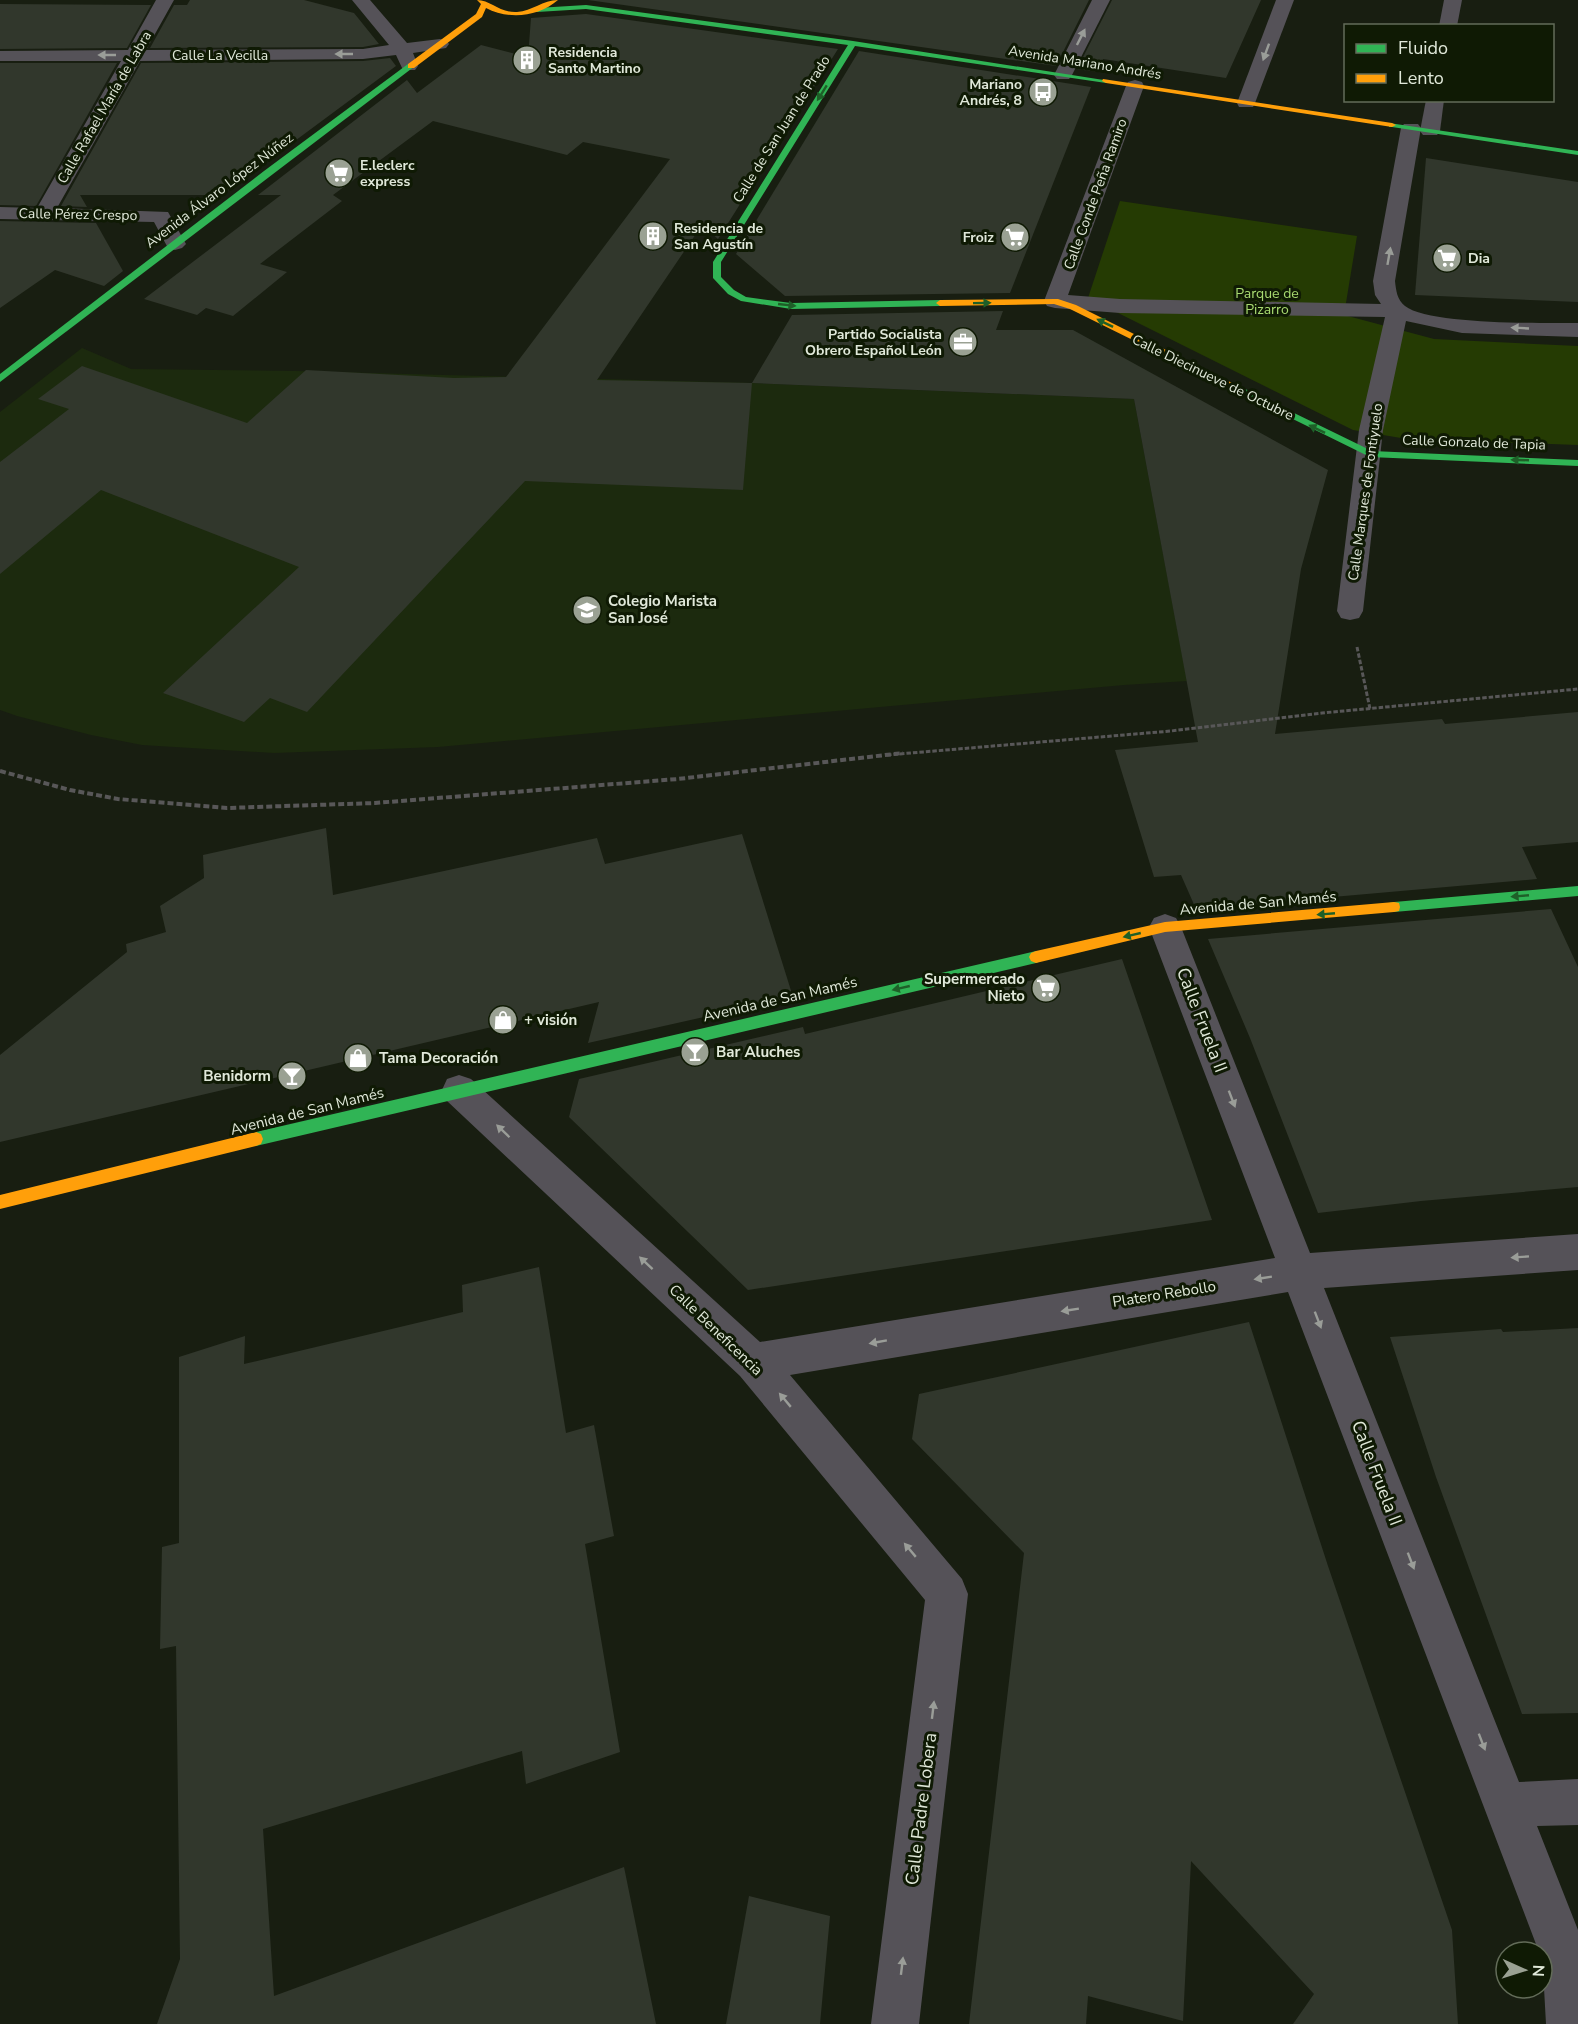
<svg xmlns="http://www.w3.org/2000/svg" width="1578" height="2024" viewBox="0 0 1578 2024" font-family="'Nunito Sans',sans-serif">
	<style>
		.built { fill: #1c2a0e }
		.green { fill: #253b03 }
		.building { fill: #31372c }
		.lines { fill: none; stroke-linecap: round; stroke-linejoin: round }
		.path-far1 { stroke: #585758; stroke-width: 3; stroke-dasharray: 4.5 2; stroke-linecap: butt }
		.path { stroke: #585758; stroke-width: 4; stroke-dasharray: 6 3; stroke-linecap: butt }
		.street { fill: #555258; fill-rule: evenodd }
		.fast { fill: #30b455; fill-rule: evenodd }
		.slow { fill: #ff9f0a; fill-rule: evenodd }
		.oneway { fill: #9a9d98 }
		.oneway2 { fill: #1e5f28 }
		.labels { text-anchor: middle; stroke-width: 6; stroke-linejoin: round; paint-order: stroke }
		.far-poi-label { font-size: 14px; font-weight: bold; fill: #e0e8d9; stroke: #0f1a04; text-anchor: start }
		.far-street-label { font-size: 14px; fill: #e0e8d9; stroke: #0f1a04 }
		.far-park-label { font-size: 14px; fill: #a8da71; stroke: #0f1a04 }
		.poi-label { font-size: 15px; font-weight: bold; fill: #e0e8d9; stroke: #0f1a04; text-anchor: start }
		.street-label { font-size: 15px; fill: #e0e8d9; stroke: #0f1a04 }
		.near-street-label { font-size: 18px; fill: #e0e8d9; stroke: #0f1a04 }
	</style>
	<rect width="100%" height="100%" fill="#181e11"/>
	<path class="built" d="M82 348 131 369 296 371 752 383 1134 399 1187 681 1124 685 438 747 274 753 142 745 91 735 17 716 0 710V412Z"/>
	<path class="green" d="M1120 201 1357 236 1344 315 1434 339 1578 346V445L1407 439 1353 430 1088 298Z"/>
	<g class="building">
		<path d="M190 0H304L354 13 379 44 363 47 150 48 174 5H187Z"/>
		<path d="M588 0H1089L1056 66Z"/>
		<path d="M1112 0H1261L1226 78 1103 59 1097 72 1077 69Z"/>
		<path d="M0 4 151 5 127 48 0 49Z"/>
		<path d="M586 14 838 49 718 239 702 225 597 380 752 383 743 490 525 481 307 712 270 698 244 722 163 693 299 567 101 490 0 574V462L69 409 38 399 82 366 247 423 306 370 454 378 506 377 670 159 583 142 567 155 433 121 333 195 342 201 260 264 287 272 233 316 206 308 197 315 144 299 281 195H258L407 80 417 93 481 45 528 57 531 18Z"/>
		<path d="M859 51 1091 87 1010 293 785 296 736 254Z"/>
		<path d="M390 58 396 66 222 195H80L87 207 61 206 141 63 363 61Z"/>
		<path d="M0 63H117L36 206 0 205Z"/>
		<path d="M1426 158 1578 182V302L1415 295Z"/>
		<path d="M0 221 96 223 123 271 104 286 55 270 0 308Z"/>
		<path d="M1003 311 996 330H1073L1328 470 1301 569 1275 734 1442 719 1445 724 1578 712V842L1522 847 1537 879 1196 909 1181 875 1154 877 1115 750 1198 742 1134 399 752 383 792 315Z"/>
		<path d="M326 828 333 895 597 838 605 864 742 834 793 997 588 1043 599 1002 0 1142V1055L127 952 126 944 166 932 160 906 204 878 203 855Z"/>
		<path d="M1551 909 1578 967V1187L1421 1201 1318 1213 1250 1038 1208 939Z"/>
		<path d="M1122 959 1212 1220 748 1290 569 1117 579 1079 803 1027 805 1034Z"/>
		<path d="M539 1267 566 1433 594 1425 614 1536 585 1544 620 1752 526 1784 522 1751 263 1829 274 1996 624 1867 656 2024H157L180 1959 176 1646 160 1649 162 1547 179 1543V1357L245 1336 244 1364 463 1312 462 1285Z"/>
		<path d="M1249 1322 1328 1566 1452 1930 1458 2024H1293L1314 1994 1191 1861 1183 2021 1088 1996 1086 2024H969L1024 1553 912 1439 919 1394Z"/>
		<path d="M1578 1328V1713L1522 1714 1436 1477 1390 1337 1501 1329 1503 1332Z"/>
		<path d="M749 1896 830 1916 820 2024H726Z"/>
	</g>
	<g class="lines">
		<g class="path-far1">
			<path d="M1357 647 1370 709"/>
			<path d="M887 755 1171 731 1322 713 1578 689"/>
		</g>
		<path class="path" d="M0 771 70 790 118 799 227 808 375 803 678 779 903 753"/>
		<g class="street">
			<path d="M156 0H174L146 50 363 49 389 45 352 0H370L407 43 440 39 446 40 449 44 446 48 413 53 418 66 415 70H403L396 55 363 59 140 61 57 208 168 212 186 244 182 248 175 250 168 248 154 222 0 219V207L37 208 121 61H0V51L128 50Z"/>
			<path d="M1092 0H1110L1072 75 1069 79H1057L1054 75Z"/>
			<path d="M1276 0H1294L1255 103 1253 107H1239L1237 103Z"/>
			<path d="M1444 0H1462L1457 26H1439Z"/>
			<path d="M1135 80 1142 82 1144 86 1068 295 1120 299 1381 304 1375 295 1373 281 1401 128 1404 124H1418L1421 128 1395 281C1396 290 1397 300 1405 306 1429 325 1544 323 1578 323V337L1462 333 1406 321 1383 430 1363 611 1359 618 1350 620 1341 618 1337 611 1359 430 1385 317 1120 313 1055 308 1047 306 1044 301 1126 86 1128 82Z"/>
			<path d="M1426 100H1444L1440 131 1437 135H1423L1420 131Z"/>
			<path d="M1165 914 1176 918 1181 927 1310 1253 1578 1234V1270L1324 1288 1519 1782 1578 1779V1825L1537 1826 1578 1930V2024H1546L1542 1952H1539L1288 1292 790 1375 962 1579 968 1594 919 2024H871L925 1600 740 1376 447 1101 442 1090 447 1079 459 1075 471 1079 760 1342 1275 1258 1149 927 1154 918Z"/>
		</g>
		<g class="fast">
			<path d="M586 5 853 41 1110 81 1106 83 855 46 721 262V277L734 290 746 297 791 303 940 300 944 303 940 306 791 309 741 301 728 294 713 278V262L848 45 586 9 537 12 533 10 537 8Z"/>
			<path d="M408 64 415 66 0 382V374L264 171Z"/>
			<path d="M1389 123 1578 151V155L1392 127H1389Z"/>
			<path d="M1237 385 1372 451 1578 460V466L1370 457 1234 390 1232 388Z"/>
			<path d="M1578 886V896L1394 912 1389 911 1388 907 1389 903 1394 902Z"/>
			<path d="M1036 951 1041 953 1043 957 1041 961 1036 963 256 1146 251 1144 249 1139 251 1134 256 1132Z"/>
		</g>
		<g class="slow">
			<path d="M477 0C491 0 499 13 517 12 532 11 543 0 558 0 538 17 509 20 486 8L482 17 414 68H408V64L476 14 481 4Z"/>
			<path d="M1103 79 1392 123 1396 125 1392 127 1106 83 1102 81Z"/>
			<path d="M1058 299 1076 305 1242 388 1234 390 1070 309 1054 304 940 306 936 303 940 300Z"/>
			<path d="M1394 902 1399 903 1400 907 1399 911 1394 912 1165 932 1036 963 1031 961 1029 957 1031 953 1036 951 1165 922Z"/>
			<path d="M256 1132 261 1134 263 1139 261 1144 256 1146 0 1209V1195Z"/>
		</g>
	</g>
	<defs><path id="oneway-solid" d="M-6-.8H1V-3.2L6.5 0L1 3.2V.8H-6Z" transform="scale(1.5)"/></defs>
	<g class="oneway">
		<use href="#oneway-solid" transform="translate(1081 37) rotate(-63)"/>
		<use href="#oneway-solid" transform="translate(1266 52) rotate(110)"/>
		<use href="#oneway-solid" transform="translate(344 54) rotate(180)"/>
		<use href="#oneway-solid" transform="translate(107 55) rotate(180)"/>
		<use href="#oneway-solid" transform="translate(1389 256) rotate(-80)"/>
		<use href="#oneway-solid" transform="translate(1520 328) rotate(-177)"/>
		<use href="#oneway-solid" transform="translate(1232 1099) rotate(69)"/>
		<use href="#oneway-solid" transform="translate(503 1131) rotate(-136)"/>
		<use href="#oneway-solid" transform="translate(1520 1257) rotate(176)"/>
		<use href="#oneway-solid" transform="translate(646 1263) rotate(-137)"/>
		<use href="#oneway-solid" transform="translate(1263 1278) rotate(171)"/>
		<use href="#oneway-solid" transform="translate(1070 1310) rotate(171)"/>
		<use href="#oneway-solid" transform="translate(1318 1320) rotate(69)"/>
		<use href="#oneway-solid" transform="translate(878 1342) rotate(170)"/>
		<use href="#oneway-solid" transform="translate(785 1400) rotate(-130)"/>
		<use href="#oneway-solid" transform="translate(910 1550) rotate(-130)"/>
		<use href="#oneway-solid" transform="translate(1411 1561) rotate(69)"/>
		<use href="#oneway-solid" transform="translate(933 1710) rotate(-83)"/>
		<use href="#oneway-solid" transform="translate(1482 1742) rotate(69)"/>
		<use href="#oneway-solid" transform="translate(902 1966) rotate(-83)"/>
	</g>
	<g class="oneway2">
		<use href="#oneway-solid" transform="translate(822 93) rotate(122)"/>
		<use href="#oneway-solid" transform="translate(982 303) rotate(-1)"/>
		<use href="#oneway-solid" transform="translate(787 305) rotate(6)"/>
		<use href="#oneway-solid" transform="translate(1105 323) rotate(-154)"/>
		<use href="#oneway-solid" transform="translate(1317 429) rotate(-154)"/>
		<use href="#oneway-solid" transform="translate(1520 460) rotate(-178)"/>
		<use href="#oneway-solid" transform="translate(1520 896) rotate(175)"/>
		<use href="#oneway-solid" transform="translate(1326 914) rotate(175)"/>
		<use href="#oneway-solid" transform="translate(1132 935) rotate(167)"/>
		<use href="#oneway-solid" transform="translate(901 988) rotate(167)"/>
	</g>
	<defs>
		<g id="building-disc" transform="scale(1.5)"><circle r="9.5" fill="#9aa193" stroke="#0f1a04"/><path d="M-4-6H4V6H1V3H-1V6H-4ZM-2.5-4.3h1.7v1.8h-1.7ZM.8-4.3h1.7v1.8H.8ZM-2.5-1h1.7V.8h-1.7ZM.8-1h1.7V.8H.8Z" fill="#fff"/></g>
		<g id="bus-disc" transform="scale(1.5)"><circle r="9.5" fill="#9aa193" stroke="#0f1a04"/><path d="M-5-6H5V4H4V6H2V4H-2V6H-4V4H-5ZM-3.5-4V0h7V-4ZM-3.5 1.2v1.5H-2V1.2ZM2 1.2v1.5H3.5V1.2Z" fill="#fff"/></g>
		<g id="supermarket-disc" transform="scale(1.5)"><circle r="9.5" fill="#9aa193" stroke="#0f1a04"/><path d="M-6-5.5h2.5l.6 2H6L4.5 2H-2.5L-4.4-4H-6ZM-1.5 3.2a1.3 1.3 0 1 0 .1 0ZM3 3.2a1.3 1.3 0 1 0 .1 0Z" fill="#fff"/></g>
		<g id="office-disc" transform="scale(1.5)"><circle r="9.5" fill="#9aa193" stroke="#0f1a04"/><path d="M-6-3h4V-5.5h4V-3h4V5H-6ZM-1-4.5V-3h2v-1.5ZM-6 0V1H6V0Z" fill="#fff"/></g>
		<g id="school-disc" transform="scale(1.5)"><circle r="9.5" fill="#9aa193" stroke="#0f1a04"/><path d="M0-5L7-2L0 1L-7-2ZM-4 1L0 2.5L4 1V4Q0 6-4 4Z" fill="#fff"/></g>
		<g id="shop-disc" transform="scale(1.5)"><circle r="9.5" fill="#9aa193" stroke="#0f1a04"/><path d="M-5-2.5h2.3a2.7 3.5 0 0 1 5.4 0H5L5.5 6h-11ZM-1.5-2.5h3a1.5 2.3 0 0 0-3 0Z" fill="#fff"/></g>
		<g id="bar-disc" transform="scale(1.5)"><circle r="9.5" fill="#9aa193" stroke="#0f1a04"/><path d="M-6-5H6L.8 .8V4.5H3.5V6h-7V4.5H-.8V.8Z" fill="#fff"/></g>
	</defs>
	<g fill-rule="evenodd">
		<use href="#building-disc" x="527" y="60"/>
		<use href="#bus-disc" x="1043" y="92"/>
		<use href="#supermarket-disc" x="339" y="173"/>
		<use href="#building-disc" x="653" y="236"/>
		<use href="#supermarket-disc" x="1015" y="237"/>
		<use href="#supermarket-disc" x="1447" y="258"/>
		<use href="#office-disc" x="963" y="342"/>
		<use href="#school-disc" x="587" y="610"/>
		<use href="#supermarket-disc" x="1046" y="988"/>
		<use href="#shop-disc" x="503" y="1020"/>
		<use href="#bar-disc" x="695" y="1052"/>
		<use href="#shop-disc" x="358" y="1058"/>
		<use href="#bar-disc" x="292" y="1076"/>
	</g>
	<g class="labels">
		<g class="far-poi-label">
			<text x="548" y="57">Residencia<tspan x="548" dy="16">Santo Martino</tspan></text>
			<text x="1022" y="89" text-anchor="end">Mariano<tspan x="1022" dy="16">Andrés, 8</tspan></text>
			<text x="360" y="170">E.leclerc<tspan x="360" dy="16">express</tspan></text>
			<text x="674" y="233">Residencia de<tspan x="674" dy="16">San Agustín</tspan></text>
			<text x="994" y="242" text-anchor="end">Froiz</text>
			<text x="1468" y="263">Dia</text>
			<text x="942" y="339" text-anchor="end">Partido Socialista<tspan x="942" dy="16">Obrero Español León</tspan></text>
		</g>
		<g class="far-street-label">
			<text x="220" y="60">Calle La Vecilla</text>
			<text transform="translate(1085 62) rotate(9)" y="5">Avenida Mariano Andrés</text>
			<text transform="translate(104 107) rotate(-60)" y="5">Calle Rafael María de Labra</text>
			<text transform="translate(781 129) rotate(-58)" y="5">Calle de San Juan de Prado</text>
			<text transform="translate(219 190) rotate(-37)" y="5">Avenida Álvaro López Núñez</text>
			<text transform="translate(1095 194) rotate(-70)" y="5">Calle Conde Peña Ramiro</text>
			<text transform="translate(78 214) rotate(1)" y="5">Calle Pérez Crespo</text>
			<text transform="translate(1213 377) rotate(26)" y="5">Calle Diecinueve de Octubre</text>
			<text transform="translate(1474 442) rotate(2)" y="5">Calle Gonzalo de Tapia</text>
			<text transform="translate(1365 492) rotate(-82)" y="5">Calle Marques de Fontiyuelo</text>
		</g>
		<g class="far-park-label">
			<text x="1267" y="298">Parque de<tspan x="1267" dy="16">Pizarro</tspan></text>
		</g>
		<g class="poi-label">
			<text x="608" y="606">Colegio Marista<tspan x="608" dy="17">San José</tspan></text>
			<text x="1025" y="984" text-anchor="end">Supermercado<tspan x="1025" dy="17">Nieto</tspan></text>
			<text x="524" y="1025">+ visión</text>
			<text x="716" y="1057">Bar Aluches</text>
			<text x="379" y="1063">Tama Decoración</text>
			<text x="271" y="1081" text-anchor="end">Benidorm</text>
		</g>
		<g class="street-label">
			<text transform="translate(1258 903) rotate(-5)" y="5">Avenida de San Mamés</text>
			<text transform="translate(780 999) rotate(-13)" y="5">Avenida de San Mamés</text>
			<text transform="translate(307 1111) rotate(-14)" y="5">Avenida de San Mamés</text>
			<text transform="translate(1164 1294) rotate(-9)" y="5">Platero Rebollo</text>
			<text transform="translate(716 1330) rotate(44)" y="5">Calle Beneficencia</text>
		</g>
		<g class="near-street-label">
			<text transform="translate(1202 1020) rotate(69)" y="6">Calle Fruela II</text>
			<text transform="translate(1377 1473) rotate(69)" y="6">Calle Fruela II</text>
			<text transform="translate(921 1809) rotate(-83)" y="6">Calle Padre Lobera</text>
		</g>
	</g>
	<rect x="1344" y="24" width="210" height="78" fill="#0f1a04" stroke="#636c59" stroke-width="1.5"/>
	<rect x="1356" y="44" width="30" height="9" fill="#30b455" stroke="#636c59" stroke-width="1.5"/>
	<text x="1398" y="54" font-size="18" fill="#e0e8d9">Fluido</text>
	<rect x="1356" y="74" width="30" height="9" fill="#ff9f0a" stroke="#636c59" stroke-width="1.5"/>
	<text x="1398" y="84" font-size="18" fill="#e0e8d9">Lento</text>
	<g transform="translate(1524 1970) rotate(93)"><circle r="28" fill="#0f1a04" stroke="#636c59" stroke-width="1.5"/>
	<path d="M0-4.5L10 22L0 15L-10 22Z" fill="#9aa193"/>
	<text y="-9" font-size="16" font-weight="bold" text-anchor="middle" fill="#e0e8d9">N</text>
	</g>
</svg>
